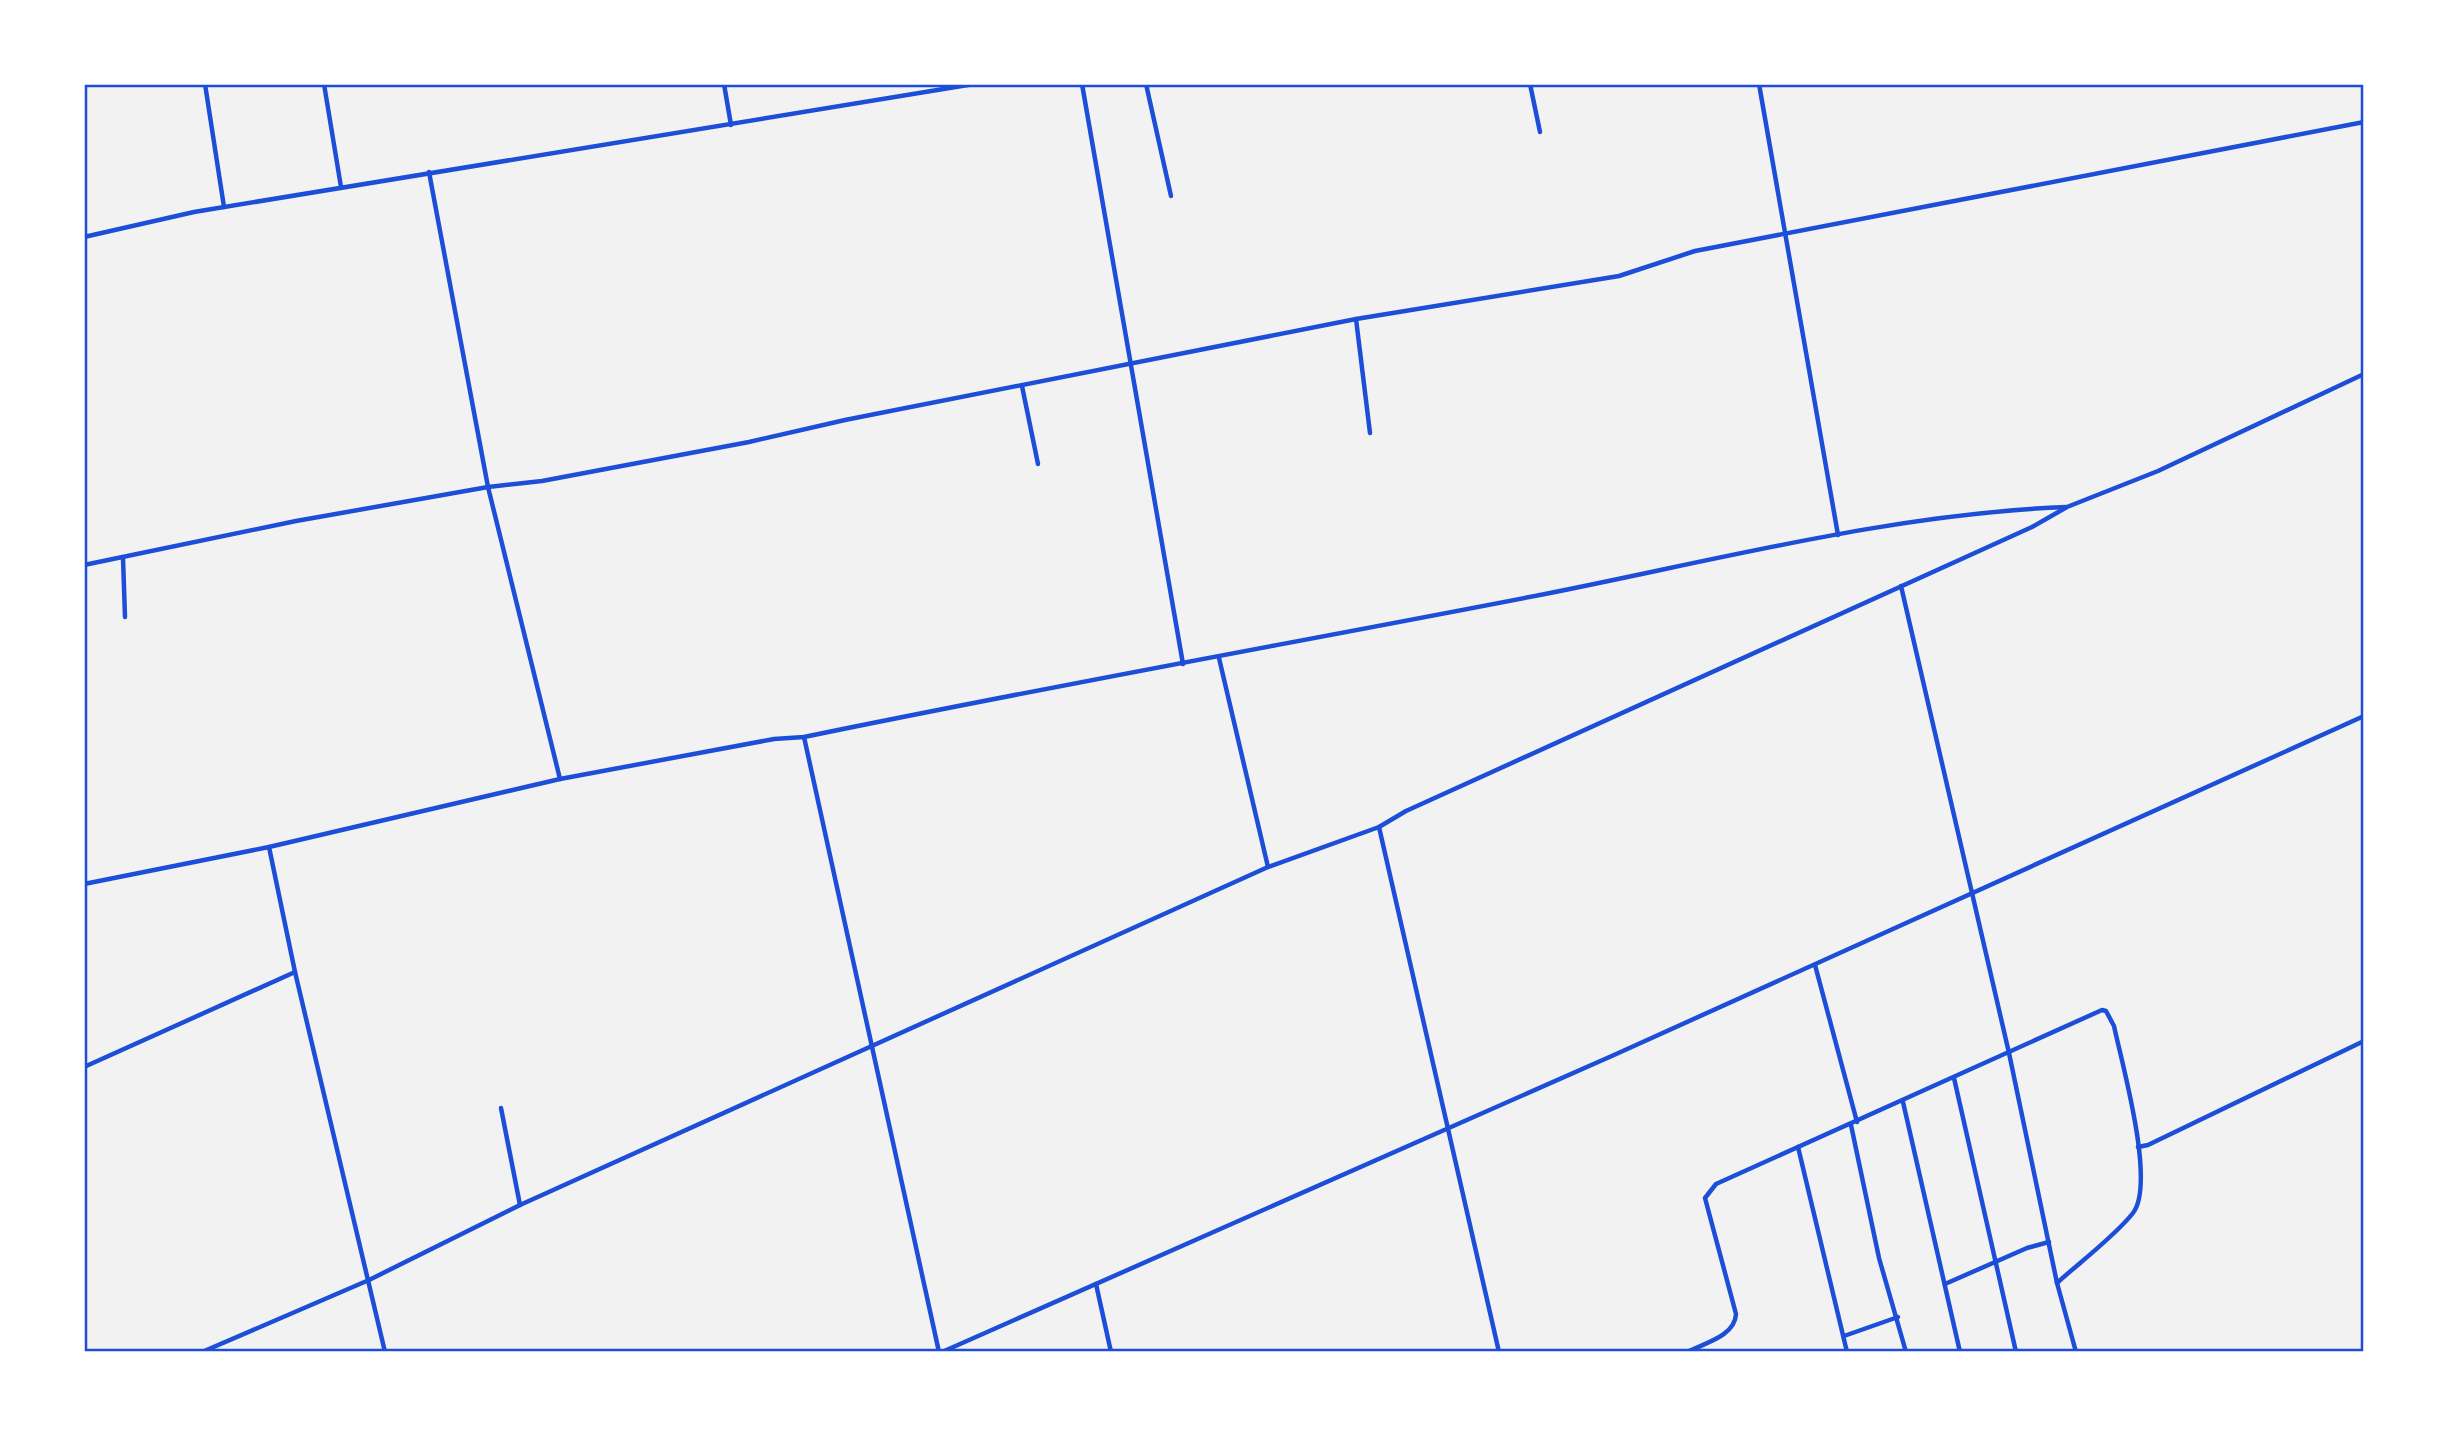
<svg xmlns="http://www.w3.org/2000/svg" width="2448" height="1436" viewBox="0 0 2448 1436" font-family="'Asap Condensed',sans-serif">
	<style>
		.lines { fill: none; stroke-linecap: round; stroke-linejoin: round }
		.minor { stroke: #1d4ed8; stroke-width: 4.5 }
		.neatline { fill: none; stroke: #1d4ed8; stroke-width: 2.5 }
	</style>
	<rect width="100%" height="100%" fill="#f2f2f2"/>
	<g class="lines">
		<g class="minor">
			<path d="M205 84 224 207"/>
			<path d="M324 84 341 187"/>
			<path d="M724 84 731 125"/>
			<path d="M1082 84 1183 664"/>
			<path d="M1146 84 1171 196"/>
			<path d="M1530 84 1540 132"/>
			<path d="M1759 84 1838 535"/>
			<path d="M429 172 488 487 560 779"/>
			<path d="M84 237 194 212 974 84"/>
			<path d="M1356 319 1370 433"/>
			<path d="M1022 386 1038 464"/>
			<path d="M123 558 125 617"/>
			<path d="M84 565 296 521 488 487 542 481 749 442 845 420 1356 319 1619 276 1695 251 2364 122"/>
			<path d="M1901 586 2009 1053 2057 1283 2076 1352"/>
			<path d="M1219 658 1268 867"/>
			<path d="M804 737 939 1352"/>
			<path d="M1379 827 1499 1352"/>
			<path d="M269 847 295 972 385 1352"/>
			<path d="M84 884 269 847 560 779 774 739 804 737C1050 686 1298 642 1545 594 1717 560 1891 514 2066 507"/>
			<path d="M1815 965 1857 1122"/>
			<path d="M84 1067 295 972"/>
			<path d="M1954 1078 2016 1352"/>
			<path d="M1903 1102 1960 1352"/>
			<path d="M501 1108 520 1205"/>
			<path d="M1851 1125 1879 1258 1906 1352"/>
			<path d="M1798 1147 1847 1352"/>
			<path d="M2138 1147 2148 1145 2364 1041"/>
			<path d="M1096 1284 1111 1352"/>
			<path d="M1945 1284 2027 1248 2049 1242"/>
			<path d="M1844 1336 1898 1317"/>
			<path d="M202 1352 369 1280 520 1205 1268 867 1379 827 1406 811 2032 527 2067 507 2158 471 2364 374"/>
			<path d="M942 1352 1614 1055 2364 716"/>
			<path d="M1687 1352C1705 1343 1735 1336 1736 1314L1705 1198 1716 1184 2102 1010 2106 1011 2114 1026C2122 1064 2156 1183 2133 1213 2115 1236 2080 1262 2057 1283"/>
		</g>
	</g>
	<rect width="2448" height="1436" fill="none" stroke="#ffffff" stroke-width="172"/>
	<rect x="86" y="86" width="2276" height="1264" class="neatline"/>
</svg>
